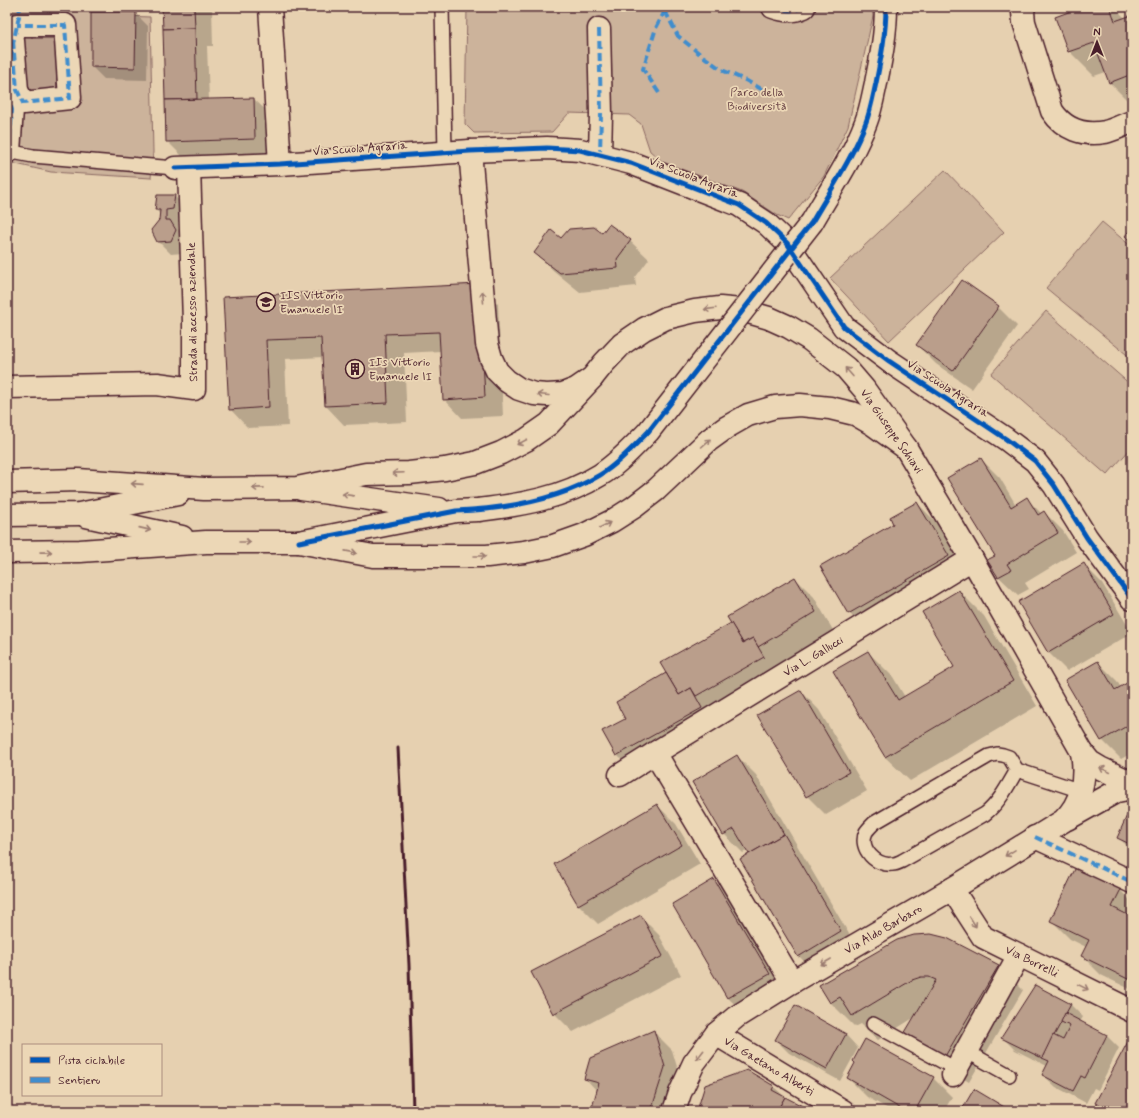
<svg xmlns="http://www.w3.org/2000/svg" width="1139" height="1118" viewBox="0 0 1139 1118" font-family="Mynerve,sans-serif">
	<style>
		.green { fill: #ccb39b; stroke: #8b6963 }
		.shadow { fill: #0003 }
		.building { fill: #ba9e8b; stroke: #4a1f2b }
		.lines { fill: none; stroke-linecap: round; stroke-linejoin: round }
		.lane-casing { stroke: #4a1f2b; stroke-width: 16 }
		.street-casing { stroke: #4a1f2b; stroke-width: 25 }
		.secondary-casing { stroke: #4a1f2b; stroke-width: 25 }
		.highway-casing { stroke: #4a1f2b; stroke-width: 25 }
		.lane { stroke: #ecd7b6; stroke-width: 13 }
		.street { stroke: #ecd7b6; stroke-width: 22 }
		.secondary { stroke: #ecd7b6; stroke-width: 22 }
		.highway { stroke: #ecd7b6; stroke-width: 22 }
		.rail { stroke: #4a1f2b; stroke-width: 3 }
		.secondary-bridge-casing { stroke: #4a1f2b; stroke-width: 25; stroke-linecap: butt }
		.secondary-bridge { stroke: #ecd7b6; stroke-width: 22 }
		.quiet { stroke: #418dcd; stroke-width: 4; stroke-dasharray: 8 4; stroke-linecap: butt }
		.cycleway-casing { stroke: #ecd7b6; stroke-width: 8 }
		.cycleway { stroke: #0057b8; stroke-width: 5 }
		.oneway { stroke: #9b7b70 }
		.labels { text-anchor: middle; stroke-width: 3.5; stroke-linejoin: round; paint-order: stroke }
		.park-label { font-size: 12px; fill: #643d41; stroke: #ecd7b6 }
		.street-label { font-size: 12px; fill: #4a1f2b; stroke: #ecd7b6 }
		.poi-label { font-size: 12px; fill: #4a1f2b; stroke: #ecd7b6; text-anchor: start }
	</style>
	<rect width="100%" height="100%" fill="#e6d0b0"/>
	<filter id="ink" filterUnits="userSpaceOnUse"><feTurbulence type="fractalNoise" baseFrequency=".025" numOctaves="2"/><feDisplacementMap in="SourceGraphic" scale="8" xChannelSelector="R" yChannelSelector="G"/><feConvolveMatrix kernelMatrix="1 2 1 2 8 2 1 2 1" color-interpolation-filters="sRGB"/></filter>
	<g filter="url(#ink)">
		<g class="green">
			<path d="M7 7H124L125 16 150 17 153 152 151 178 51 172 7 162Z"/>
			<path d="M467 7H872L873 16 848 126 824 176 788 220 777 215 742 192 663 162 650 151 641 124 629 115 569 113 552 132 474 133 465 124Z"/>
			<path d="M945 170 1004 232 889 341 830 278Z"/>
			<path d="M1102 222 1132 247V359L1046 288Z"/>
			<path d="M1046 311 1132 386V447L1107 475 991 374Z"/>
		</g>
		<g class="shadow">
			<path d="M163 7H212L213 46H207L209 100 254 99 273 117 274 158 186 160 167 141Z"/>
			<path d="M1085 7H1114L1126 19 1132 16V105L1109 82 1106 72 1094 76 1069 51Z"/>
			<path d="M135 13 148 26 147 80 104 79 92 67Z"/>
			<path d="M57 39 69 108 35 107Z"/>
			<path d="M158 196H174L187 208 186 221 178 222V229L182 233 183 253 171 254 158 241 160 214 156 210Z"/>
			<path d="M602 235 630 241 649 259 635 278 636 286 580 292 554 271 535 253 562 240Z"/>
			<path d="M963 281 998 307 1017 326 972 389 936 364 917 345Z"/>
			<path d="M479 285 498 304 503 416 462 418 444 399 441 351 404 353 407 422 344 425 326 406 323 357 285 359 288 426 248 428 230 409 224 298Z"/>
			<path d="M981 459 1000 478 1016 505 1027 499 1042 514 1044 512 1063 531 1076 552 1025 583 1029 589 1018 595 999 577Z"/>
			<path d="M917 503 936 522 967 575 868 632 849 613 895 524Z"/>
			<path d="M1083 564 1102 583 1132 633 1067 671 1048 652Z"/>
			<path d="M795 578 814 597 834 632 714 715 721 727 636 774 617 755 626 719 733 623Z"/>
			<path d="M959 591 984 616 1037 706 910 781 885 757 868 652 893 677 905 697 955 667Z"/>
			<path d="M1098 662 1117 681 1121 688 1132 681V753L1121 759 1102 740 1067 681Z"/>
			<path d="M801 691 819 710 867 791 826 815 807 796Z"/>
			<path d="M737 756 756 775 859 951 817 975 799 956 748 850 743 853 724 834Z"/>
			<path d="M657 805 676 824 700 864 598 924 579 905 555 865Z"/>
			<path d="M1132 806V851L1118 837Z"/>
			<path d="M714 880 733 899 788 993 747 1016 728 998 673 904Z"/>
			<path d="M1120 890 1132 902V990L1101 975 1082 956 1086 947 1070 939 1051 920Z"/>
			<path d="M640 916 659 935 681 975 573 1032 554 1013Z"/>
			<path d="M998 965 1023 990 969 1082 930 1059 915 1017 878 1040 861 1024 855 1027 830 1002 820 985Z"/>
			<path d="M1036 987 1071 1005 1083 1017 1080 1022 1107 1036 1119 1048 1098 1090 1094 1088 1086 1103 1056 1087 1043 1075 1047 1066 1015 1050 1003 1038Z"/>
			<path d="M795 1007 846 1035 858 1048 840 1081 789 1053 776 1040Z"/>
			<path d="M653 1031 672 1050 683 1087 676 1111H592L598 1092 585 1078Z"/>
			<path d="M1132 1036V1111H1105L1097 1103Z"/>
			<path d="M747 1072 774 1087 786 1098 809 1111H698Z"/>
			<path d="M848 1078H933L952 1097 944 1111H892L867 1097Z"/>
		</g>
		<g class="building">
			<path d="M162 7H194L195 28 163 29Z"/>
			<path d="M1082 7H1110L1115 21 1132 15V74L1109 83 1094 43 1068 52 1055 17Z"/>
			<path d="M91 12H136L135 68 91 67Z"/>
			<path d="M195 28 197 99 165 100 163 29Z"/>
			<path d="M22 38H57V95H21Z"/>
			<path d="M254 98 255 139 166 142 165 100Z"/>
			<path d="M157 195H175L173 209 166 210V220H170L176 230 171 241 157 242 151 230 159 220 160 210H155Z"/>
			<path d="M609 224 631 240 617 259 618 268 560 273 534 253 551 230 561 238 569 229 594 227 602 233Z"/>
			<path d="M1132 227V242L1125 236Z"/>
			<path d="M962 280 999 306 953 371 916 345Z"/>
			<path d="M479 284 485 397 443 400 439 332 385 334 388 403 325 406 321 338 266 340 269 407 229 410 223 297Z"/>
			<path d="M981 458 1011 507 1027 497 1038 515 1044 511 1058 533 1007 564 1011 570 998 577 987 560 995 556 947 478Z"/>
			<path d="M917 502 949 556 848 614 820 566 893 524 890 517Z"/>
			<path d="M1084 563 1114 614 1048 653 1018 602Z"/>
			<path d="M795 577 816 612 758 647 753 638 743 643 727 617Z"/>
			<path d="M959 590 1013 681 885 757 833 671 868 651 898 700 954 667 922 612Z"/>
			<path d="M731 623 743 643 753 638 764 657 696 696 691 688 679 695 660 663Z"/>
			<path d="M1098 661 1115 690 1132 680V723L1101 741 1065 680Z"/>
			<path d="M666 673 679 695 691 688 702 708 616 756 602 731 625 719 616 702Z"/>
			<path d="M801 690 849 772 806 797 757 715Z"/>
			<path d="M737 755 784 834 749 854 734 829 723 835 692 782Z"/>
			<path d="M657 804 682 845 578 905 554 864Z"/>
			<path d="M1132 804V845L1117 838Z"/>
			<path d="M784 834 841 931 798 957 740 859Z"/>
			<path d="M1076 867 1121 889 1112 907 1132 917V981L1081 956 1089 940 1050 921Z"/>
			<path d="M714 879 770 974 727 998 672 904Z"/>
			<path d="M641 915 663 956 553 1014 531 972Z"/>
			<path d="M931 934 947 938 999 965 944 1058 904 1034 936 980 929 977H921L912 980 852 1016 840 997 830 1003 819 985 897 940 914 935Z"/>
			<path d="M1035 985 1071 1004 1042 1058 1001 1038Z"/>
			<path d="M795 1005 846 1034 827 1069 775 1040Z"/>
			<path d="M1065 1013 1107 1035 1085 1078 1081 1076 1073 1091 1042 1075 1049 1061 1042 1058 1053 1035 1063 1040 1070 1026 1061 1022Z"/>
			<path d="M654 1030 665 1067 651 1111H591L599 1083 584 1079 590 1058Z"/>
			<path d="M1132 1034V1089L1131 1092H1132V1111H1111L1095 1103Z"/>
			<path d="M865 1039 934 1077 915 1111H905L847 1078 855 1063 853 1061Z"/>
			<path d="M747 1070 774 1086 772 1090 785 1097 777 1111H697L705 1085Z"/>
			<path d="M974 1089 1011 1111H961Z"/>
			<path d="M785 1097 812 1111H777Z"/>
		</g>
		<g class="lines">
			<g class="lane-casing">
				<g id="lane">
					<path d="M442 7 445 153"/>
					<path d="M7 151 33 156 175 168"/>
					<path d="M1017 770C1008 785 1000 802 985 814L902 861C900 862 896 864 893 864 877 867 858 849 866 832 868 829 871 826 874 823L989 756 997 754 1003 755 1009 757 1017 770 1081 791"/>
					<path d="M873 1024 956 1069"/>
					<path d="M966 1051 1009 1075"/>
				</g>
			</g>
			<g class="street-casing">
				<g id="street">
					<path d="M270 7 280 164"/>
					<path d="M773 7C785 11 792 12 804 7"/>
					<path d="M1024 7 1023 12 1024 22 1052 111C1064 129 1083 136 1105 132 1114 130 1123 125 1132 122"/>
					<path d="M599 29 601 114 600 154"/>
					<path d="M13 41 17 90 23 103 70 98 65 25H17"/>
					<path d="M7 95 12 110 9 151"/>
					<path d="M175 168 280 164 470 151 547 148 580 150 631 163 739 205 766 223 787 243 844 327 889 361 1006 439 1035 461 1054 485 1087 538 1132 599"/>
					<path d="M7 387 157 384 194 389V322L189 168"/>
					<path d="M620 775 655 753"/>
					<path d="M1035 837 1132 882"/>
					<path d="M952 889 983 937 1132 1011"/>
					<path d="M792 982 655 753 972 559"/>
					<path d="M716 1034 843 1111"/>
					<path d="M953 1075 1019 955"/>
				</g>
			</g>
			<g class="secondary-casing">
				<g id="secondary">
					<path d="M470 151 487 344 491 358 497 371 507 381 519 389 534 394 547 395 563 394 576 389 592 378 604 363 622 344 644 329 666 318 695 311 720 308 741 310 769 318 789 327 809 339 846 368 864 389 906 448 972 559 1082 752 1090 762 1100 768 1132 783"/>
					<path d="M812 222C831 189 853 157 866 122 871 109 873 96 876 83 881 58 886 33 886 7"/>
					<path d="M301 489 439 509"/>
					<path d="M299 542 456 511 478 510"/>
					<path d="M1067 819 1117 791 1132 788"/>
					<path d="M674 1111 680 1093 694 1063 716 1034 736 1017 792 982 952 889 1063 821C1083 802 1086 778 1082 752"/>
				</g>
			</g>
			<g class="highway-casing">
				<g id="highway">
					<path d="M7 482 78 480 204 489 297 488 366 474 409 473 445 469 475 463 501 453 526 440 549 424 592 378"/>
					<path d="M7 515 79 514 178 494"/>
					<path d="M86 516 182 537"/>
					<path d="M7 552 80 551 206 542H299L373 556H487L524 552 553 546 584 535 612 521 634 507 656 490 709 440 727 427 748 415 775 407 800 405 830 408 855 414 874 425 906 448"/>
				</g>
			</g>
			<use href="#lane" class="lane"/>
			<use href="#street" class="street"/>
			<use href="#secondary" class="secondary"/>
			<use href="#highway" class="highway"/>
			<path class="rail" d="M398 748 409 965 413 1111"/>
			<g class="secondary-bridge-casing">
				<path id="secondary-bridge" d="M478 510C521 505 563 498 600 475 618 464 633 447 648 432L812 222"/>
			</g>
			<use href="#secondary-bridge" class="secondary-bridge"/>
			<g class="quiet">
				<path d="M773 7C785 11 792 12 804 7"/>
				<path d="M665 11 678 36 700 54 722 70 747 81 772 95"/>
				<path d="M599 29 601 114 600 154"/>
				<path d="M13 41 17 90 23 103 70 98 65 25H17"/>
				<path d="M7 70 20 12 19 7"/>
				<path d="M659 93 643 69 656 28 666 9"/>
				<path d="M7 95 12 110 9 151"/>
				<path d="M1035 837 1132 882"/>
			</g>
			<g class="cycleway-casing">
				<g id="cycleway">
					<path d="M175 168 280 164 470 151 547 148 580 150 631 163 739 205 766 223 787 243 844 327 889 361 1006 439 1035 461 1054 485 1087 538 1132 599"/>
					<path d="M299 542 456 511C505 509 557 501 600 475 618 464 633 447 648 432L812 222C831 189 853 157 866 122 871 109 873 96 876 83 881 58 886 33 886 7"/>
				</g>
			</g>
			<use href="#cycleway" class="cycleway"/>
		</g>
		<defs><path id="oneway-shaft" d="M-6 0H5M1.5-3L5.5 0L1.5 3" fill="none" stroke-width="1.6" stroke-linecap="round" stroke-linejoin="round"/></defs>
		<g class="oneway">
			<use href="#oneway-shaft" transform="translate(483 297) rotate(-95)"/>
			<use href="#oneway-shaft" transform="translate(710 309) rotate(173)"/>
			<use href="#oneway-shaft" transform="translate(849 372) rotate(-131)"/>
			<use href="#oneway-shaft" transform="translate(543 395) rotate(-175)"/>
			<use href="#oneway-shaft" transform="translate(522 442) rotate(152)"/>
			<use href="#oneway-shaft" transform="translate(706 443) rotate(-42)"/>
			<use href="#oneway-shaft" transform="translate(398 473) rotate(178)"/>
			<use href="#oneway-shaft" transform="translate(137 484) rotate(-176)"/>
			<use href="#oneway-shaft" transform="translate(258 488) rotate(179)"/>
			<use href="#oneway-shaft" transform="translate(348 495) rotate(-172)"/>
			<use href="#oneway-shaft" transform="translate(605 525) rotate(-27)"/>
			<use href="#oneway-shaft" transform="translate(145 529) rotate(13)"/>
			<use href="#oneway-shaft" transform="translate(245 542)"/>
			<use href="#oneway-shaft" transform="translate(46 552) rotate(-1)"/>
			<use href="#oneway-shaft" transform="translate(351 552) rotate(11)"/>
			<use href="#oneway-shaft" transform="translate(480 556)"/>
			<use href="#oneway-shaft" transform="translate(1105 770) rotate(-155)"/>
			<use href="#oneway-shaft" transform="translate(1010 853) rotate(148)"/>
			<use href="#oneway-shaft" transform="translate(973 922) rotate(58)"/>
			<use href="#oneway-shaft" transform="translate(826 962) rotate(150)"/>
			<use href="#oneway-shaft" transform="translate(1083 987) rotate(26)"/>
			<use href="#oneway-shaft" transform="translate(700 1055) rotate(128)"/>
		</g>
	</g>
	<defs>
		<g id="school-ring" transform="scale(1)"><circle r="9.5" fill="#ecd7b6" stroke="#4a1f2b" stroke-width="1.5"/><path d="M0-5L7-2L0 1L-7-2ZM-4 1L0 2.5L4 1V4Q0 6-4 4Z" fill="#4a1f2b"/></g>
		<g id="building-ring" transform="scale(1)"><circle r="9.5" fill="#ecd7b6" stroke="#4a1f2b" stroke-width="1.5"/><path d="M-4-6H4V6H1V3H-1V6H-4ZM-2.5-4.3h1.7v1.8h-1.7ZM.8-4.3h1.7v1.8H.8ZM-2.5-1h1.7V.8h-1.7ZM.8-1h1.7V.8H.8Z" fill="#4a1f2b"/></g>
	</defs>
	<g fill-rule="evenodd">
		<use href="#school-ring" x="266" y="302"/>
		<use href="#building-ring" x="355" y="369"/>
	</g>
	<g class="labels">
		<g class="park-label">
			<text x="757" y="96">Parco della<tspan x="757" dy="14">Biodiversità</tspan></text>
		</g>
		<g class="street-label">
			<text transform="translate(360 148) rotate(-4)" y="4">Via Scuola Agraria</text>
			<text transform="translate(694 177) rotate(21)" y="4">Via Scuola Agraria</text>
			<text transform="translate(192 312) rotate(-91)" y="4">Strada di accesso aziendale</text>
			<text transform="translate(948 388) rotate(33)" y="4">Via Scuola Agraria</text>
			<text transform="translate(892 431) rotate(55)" y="4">Via Giuseppe Schiavi</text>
			<text transform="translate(813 656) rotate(-31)" y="4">Via L. Gallucci</text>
			<text transform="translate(883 929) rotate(-30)" y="4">Via Aldo Barbaro</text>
			<text transform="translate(1032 961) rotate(26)" y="4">Via Borrelli</text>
			<text transform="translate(769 1066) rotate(31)" y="4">Via Gaetano Alberti</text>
		</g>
		<g class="poi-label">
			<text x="280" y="299">IIS Vittorio<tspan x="280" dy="14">Emanuele II</tspan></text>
			<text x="369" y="366">IIs Vittorio<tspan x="369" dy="14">Emanuele II</tspan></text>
		</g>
	</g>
	<rect width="1139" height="1118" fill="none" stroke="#ecd7b6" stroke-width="24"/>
	<rect x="12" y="12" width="1115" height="1094" fill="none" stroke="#4a1f2b" stroke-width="1.5" filter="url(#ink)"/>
	<rect x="22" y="1044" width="140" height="52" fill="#ecd7b6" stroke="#ab8d7e"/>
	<rect x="30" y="1057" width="20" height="6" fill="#0057b8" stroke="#ab8d7e"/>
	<text x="58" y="1064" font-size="12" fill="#4a1f2b">Pista ciclabile</text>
	<rect x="30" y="1077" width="20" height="6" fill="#418dcd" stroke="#ab8d7e"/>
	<text x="58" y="1084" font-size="12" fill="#4a1f2b">Sentiero</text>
	<g transform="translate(1097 42)" stroke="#ecd7b6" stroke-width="3" paint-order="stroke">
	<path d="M0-3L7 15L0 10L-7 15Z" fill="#4a1f2b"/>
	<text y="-6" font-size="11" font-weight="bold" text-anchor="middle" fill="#4a1f2b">N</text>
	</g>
</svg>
